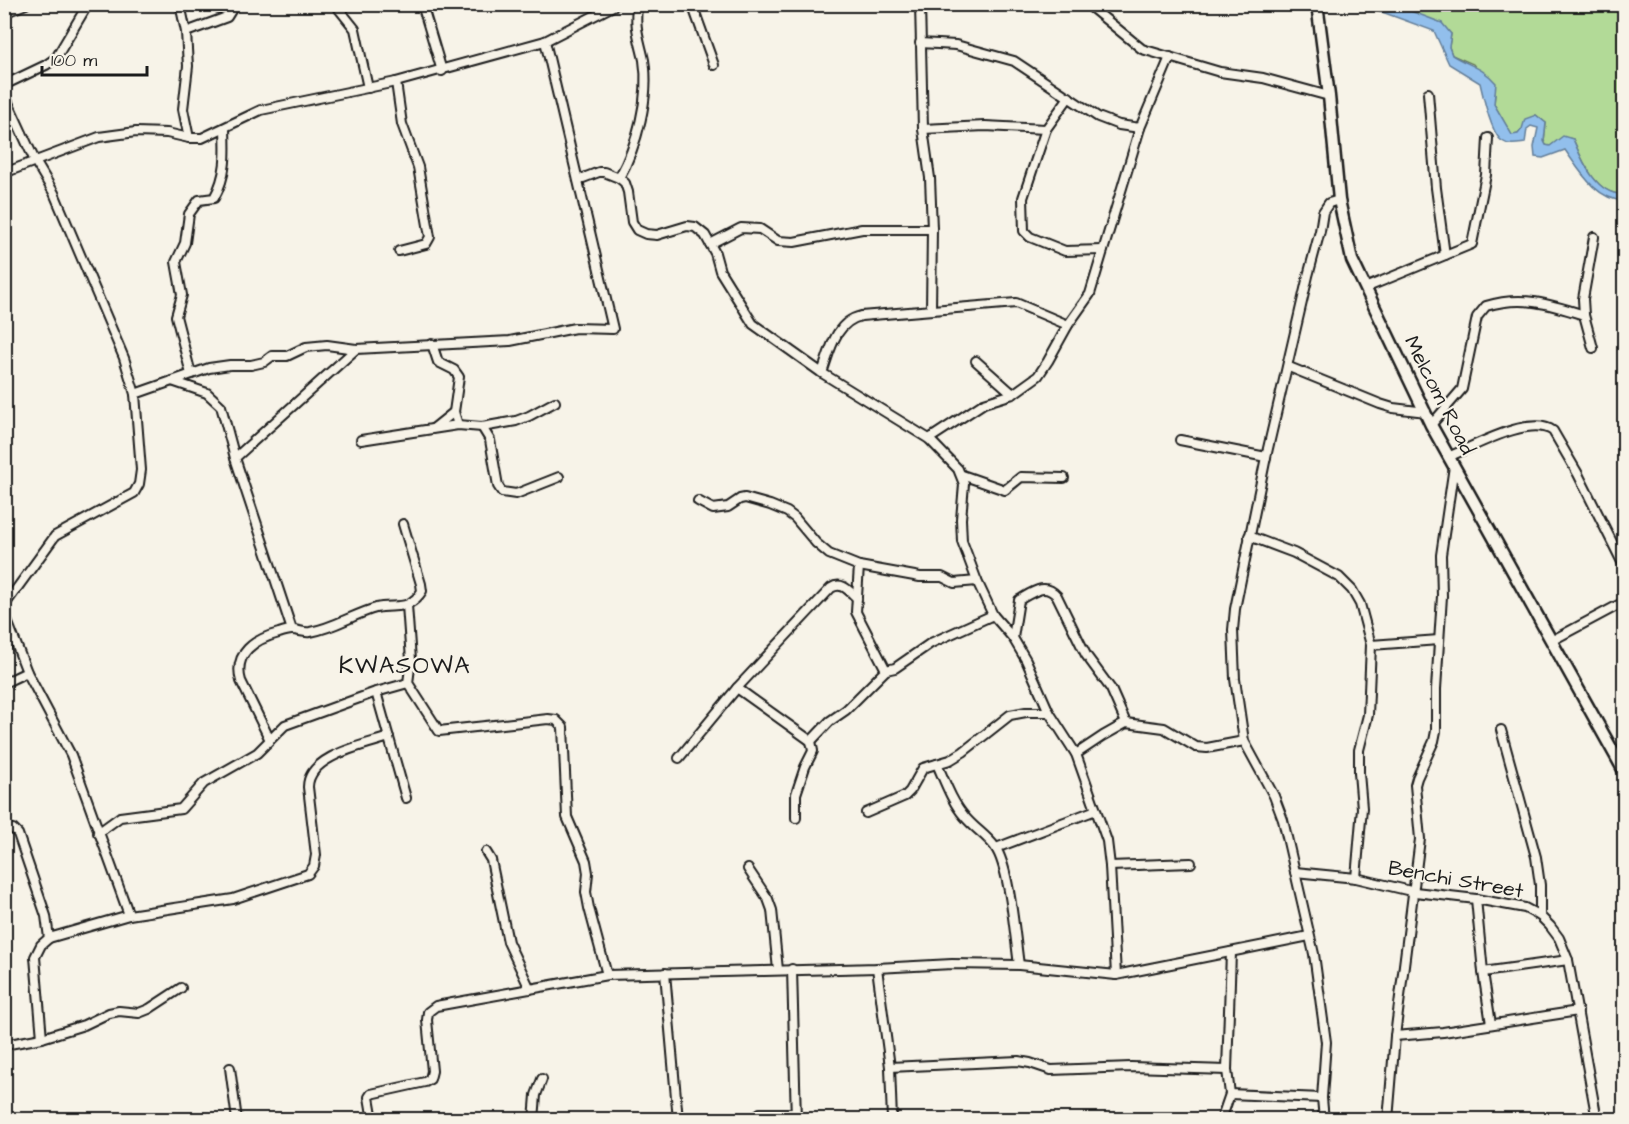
<svg xmlns="http://www.w3.org/2000/svg" width="1629" height="1124" viewBox="0 0 1629 1124" font-family="'Architects Daughter',sans-serif">
	<style>
		.green { fill: #b2da97; stroke: #677b5a; stroke-width: 1.5 }
		.water { fill: #92bfec; stroke: #637e99; stroke-width: 1.5 }
		.lines { fill: none; stroke-linecap: round; stroke-linejoin: round }
		.minor-casing { stroke: #1c1c1c; stroke-width: 12 }
		.secondary-casing { stroke: #1c1c1c; stroke-width: 15 }
		.minor { stroke: #f7f3e8; stroke-width: 8 }
		.secondary { stroke: #f7f3e8; stroke-width: 10 }
		.labels { text-anchor: middle; stroke-width: 4.5; stroke-linejoin: round; paint-order: stroke }
		.street-label { font-size: 21px; fill: #1c1c1c; stroke: #f7f3e8 }
		.quarter-label { font-size: 24px; letter-spacing: 1.5px; fill: #1c1c1c; stroke: #f7f3e8 }
	</style>
	<rect width="100%" height="100%" fill="#f7f3e8"/>
	<filter id="ink" filterUnits="userSpaceOnUse"><feTurbulence type="fractalNoise" baseFrequency=".0167" numOctaves="2"/><feDisplacementMap in="SourceGraphic" scale="12" xChannelSelector="R" yChannelSelector="G"/><feConvolveMatrix kernelMatrix="1 2 1 2 8 2 1 2 1" color-interpolation-filters="sRGB"/></filter>
	<g filter="url(#ink)">
		<path class="green" d="M1395 5H1624V194C1596 196 1582 160 1573 139L1563 137 1549 147 1546 145 1544 141 1546 123 1536 115 1518 134 1512 136 1494 104 1495 94 1473 64 1452 55 1449 47 1451 34Z"/>
		<path class="water" d="M1363 5H1395L1442 23 1451 34 1449 47 1452 55C1468 65 1484 68 1496 83L1494 104 1512 135 1518 134 1522 129 1525 119 1536 115 1546 123 1544 141 1546 145 1550 146 1563 136 1573 139C1582 160 1596 196 1624 194V201C1595 199 1580 171 1565 150L1543 158 1535 157 1534 147 1538 128 1531 126 1527 129 1525 143C1517 144 1509 146 1502 141 1491 134 1483 96 1480 83L1449 64 1434 31Z"/>
		<g class="lines">
			<g class="minor-casing">
				<g id="minor">
					<path d="M180 4 186 32 188 66 183 109 189 138"/>
					<path d="M422 4 442 71"/>
					<path d="M692 4 714 65"/>
					<path d="M920 4 923 129 930 178 932 229 931 310"/>
					<path d="M1087 4 1142 49 1220 72 1263 78 1329 96"/>
					<path d="M339 9 355 29 368 88"/>
					<path d="M4 13 26 4"/>
					<path d="M186 32 227 17 235 4"/>
					<path d="M920 43 956 45 1014 61 1098 117 1119 125 1140 128"/>
					<path d="M396 82 402 124 418 167 430 237 426 244 399 251"/>
					<path d="M4 85 46 65 56 58 88 4"/>
					<path d="M4 88 5 96 35 161 54 193 124 358 135 394 141 470 139 484 134 493 55 536 4 606"/>
					<path d="M1428 93 1436 188 1445 255"/>
					<path d="M1069 97 1046 129 1023 198 1024 231 1030 237 1065 251 1103 250"/>
					<path d="M923 129 985 126 1046 129"/>
					<path d="M4 173 99 137 136 132 167 133 189 138H202L261 110 396 82 545 41 617 4"/>
					<path d="M619 178C637 146 650 97 644 60 640 41 633 24 638 4"/>
					<path d="M578 180 599 172H604L619 178 625 183 628 192 632 222 637 230 646 234 657 235 687 226 695 227 705 235 715 253 720 271 753 324 822 373 929 439 958 469 964 484 961 519 962 541 977 581 993 615 1013 638 1026 660 1049 712 1076 754 1107 841 1110 866 1116 975"/>
					<path d="M710 244 741 228 760 229 778 241 794 242 862 229H932"/>
					<path d="M1365 288 1472 244 1486 175 1488 138"/>
					<path d="M432 344 438 362 454 370 459 377 454 412 458 425"/>
					<path d="M1593 348 1584 315 1583 299 1594 237"/>
					<path d="M976 361 1013 394"/>
					<path d="M1289 367 1380 404 1393 408 1426 412"/>
					<path d="M822 373C830 351 835 322 861 316L1016 303 1068 325"/>
					<path d="M191 374 176 316 182 295 176 262 185 243 189 214 199 200 214 198C227 175 226 154 225 129"/>
					<path d="M172 381 207 393 221 406 235 458 292 630"/>
					<path d="M135 394 209 368 230 365H251L264 362 272 356H287L306 347 327 345 356 349 510 341 575 328 613 329 545 41"/>
					<path d="M1431 425 1462 389 1477 317 1486 306C1522 295 1550 304 1584 315"/>
					<path d="M482 427 490 440 498 486 502 492 516 494 559 477"/>
					<path d="M434 428 454 412"/>
					<path d="M929 439 984 403 1013 394 1038 376 1048 361 1068 325 1090 294 1140 128 1170 57"/>
					<path d="M361 440 458 425 482 427 516 421 529 416 555 402"/>
					<path d="M1180 440 1266 457"/>
					<path d="M1448 457C1473 447 1530 414 1553 431L1578 474 1624 566"/>
					<path d="M235 458 356 349"/>
					<path d="M962 475 1005 490 1021 477 1064 478"/>
					<path d="M698 501 713 509 728 507 740 499 745 498 770 505 787 512 795 518 816 543 829 554 859 566 920 577H942L954 583 977 581"/>
					<path d="M1249 536 1294 553 1339 577 1352 590 1360 604 1371 645 1368 715 1359 750V773L1362 808 1356 878"/>
					<path d="M859 566 856 612 886 670"/>
					<path d="M407 605 411 660 408 683 439 731 548 719 556 720 563 727 567 817 586 861 588 873 586 892 589 908 607 975"/>
					<path d="M4 613 27 672 71 755 129 915"/>
					<path d="M1013 638 1019 600C1033 592 1045 582 1057 596L1086 655 1111 689 1126 723"/>
					<path d="M1551 641 1624 602"/>
					<path d="M1371 645 1439 640"/>
					<path d="M4 683 27 672"/>
					<path d="M737 688 811 741 830 721 846 710 886 670 895 668 931 643 993 615"/>
					<path d="M376 692 406 798"/>
					<path d="M1501 730 1536 857 1540 885V916"/>
					<path d="M270 740 241 681C233 653 255 639 279 633 282 632 288 630 292 630 299 630 303 633 310 632 334 628 354 614 376 608 386 605 400 608 408 604 414 601 419 596 422 591L421 584 403 524"/>
					<path d="M1076 754 1103 736 1126 723 1164 728 1196 747 1207 748 1244 741"/>
					<path d="M679 758 737 688 831 588C842 581 849 591 857 598"/>
					<path d="M937 764C945 782 952 802 965 817 974 828 987 836 995 847 1010 868 1015 938 1019 965"/>
					<path d="M866 813 905 796 910 791 923 768 950 760 963 752 1010 715 1026 712H1049"/>
					<path d="M796 818V794L805 767 813 751 811 741"/>
					<path d="M4 830 13 829 18 834 46 916 49 938"/>
					<path d="M98 833 120 817 181 809 204 783 257 753 285 725 376 692 408 683"/>
					<path d="M996 848 1096 810"/>
					<path d="M486 852 491 860 508 942 530 989"/>
					<path d="M1110 866 1191 863"/>
					<path d="M748 869 768 899 772 910 778 970"/>
					<path d="M1295 872 1356 878 1415 892 1476 899 1525 908 1540 916 1550 926 1559 938 1568 960 1597 1120"/>
					<path d="M1476 899 1483 972 1491 1024"/>
					<path d="M877 968 890 1067 892 1120"/>
					<path d="M792 969 796 1120"/>
					<path d="M1483 972 1568 960"/>
					<path d="M665 973 678 1120"/>
					<path d="M1395 1036 1443 1032 1578 1011"/>
					<path d="M42 1038 35 957 41 945 49 938 129 915 233 899 308 874 314 866 316 855 308 787C308 755 366 745 389 737"/>
					<path d="M4 1045 42 1038 84 1025 109 1013 119 1011 139 1013 149 1009 181 988"/>
					<path d="M890 1067 1018 1061 1030 1063 1051 1070 1131 1067 1227 1070"/>
					<path d="M230 1068 237 1120"/>
					<path d="M1230 1094 1322 1098"/>
					<path d="M373 1120 369 1097 371 1094 425 1082 430 1079 432 1071 427 1020 428 1012 436 1006 607 975 877 968 952 964 1019 965 1116 975 1309 936"/>
					<path d="M534 1120 536 1095 542 1079"/>
					<path d="M757 1120 760 1113H796"/>
					<path d="M1221 1120 1230 1094 1227 1070 1231 952"/>
					<path d="M1324 1120 1322 1098 1326 1042 1314 954 1283 820 1274 796 1244 741 1235 679 1233 630 1235 609 1266 457 1308 276 1320 231 1323 212 1329 203 1339 200"/>
					<path d="M1388 1120 1395 1036 1420 839 1415 785 1417 778 1434 741 1436 731V689L1442 596 1441 555 1454 466"/>
				</g>
			</g>
			<g class="secondary-casing">
				<path id="secondary" d="M1317 4 1329 96 1339 200 1352 260 1431 425 1624 771"/>
			</g>
			<use href="#minor" class="minor"/>
			<use href="#secondary" class="secondary"/>
		</g>
	</g>
	<g class="labels">
		<g class="street-label">
			<text transform="translate(1440 395) rotate(63)" y="7">Melcom Road</text>
			<text transform="translate(1456 879) rotate(10)" y="7">Benchi Street</text>
		</g>
		<g class="quarter-label">
			<text x="405" y="673">KWASOWA</text>
		</g>
	</g>
	<rect width="1629" height="1124" fill="none" stroke="#f7f3e8" stroke-width="24"/>
	<rect x="12" y="12" width="1605" height="1100" fill="none" stroke="#1c1c1c" stroke-width="2" filter="url(#ink)"/>
	<path d="M42 66v9h105v-9" fill="none" stroke="#1c1c1c" stroke-width="3"/>
	<text x="51" y="66" font-size="18" fill="#1c1c1c" stroke="#f7f3e8" stroke-width="4.5" paint-order="stroke">100 m</text>
</svg>
